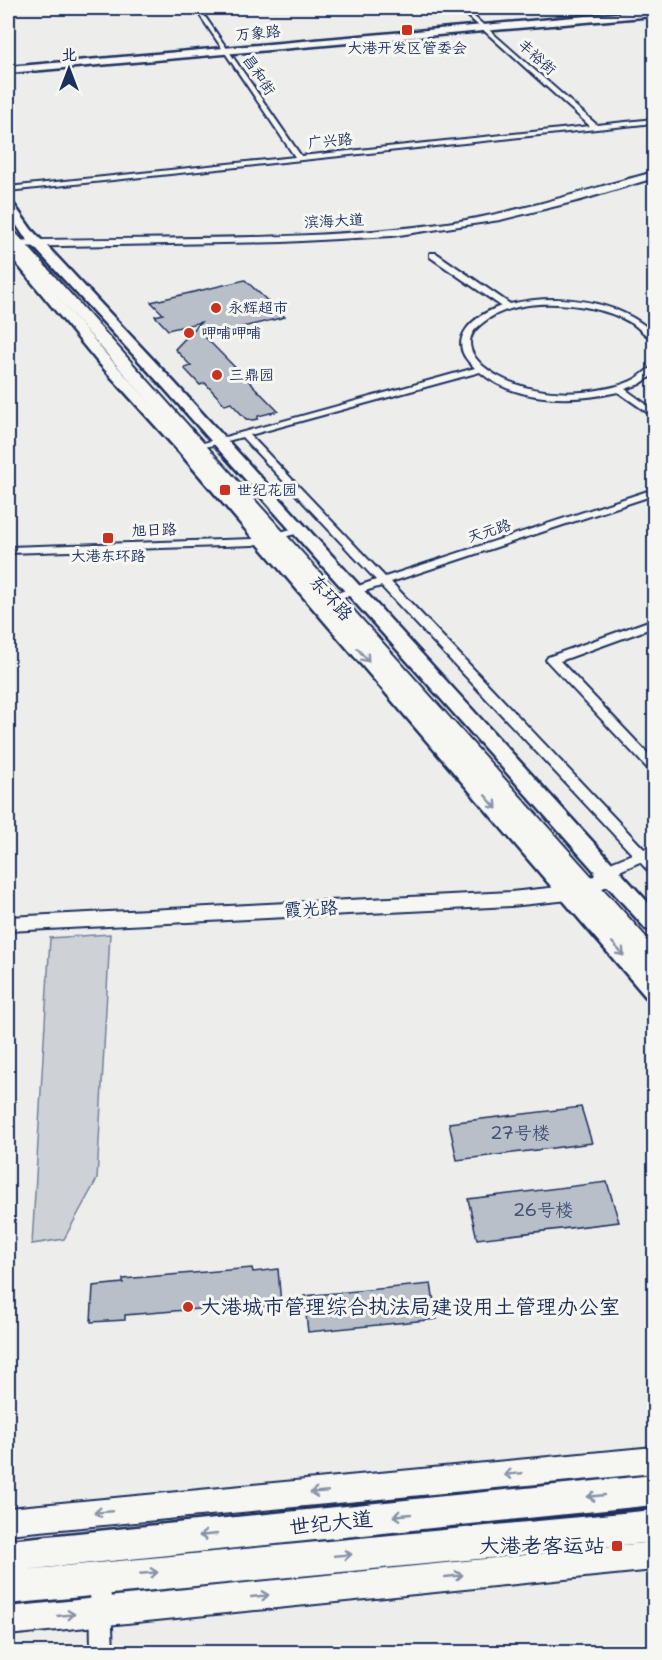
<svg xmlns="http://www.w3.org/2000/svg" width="662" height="1660" viewBox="0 0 662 1660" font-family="'Shantell Sans','LXGW WenKai TC',sans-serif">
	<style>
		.green { fill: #ced2d7; stroke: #74809a; stroke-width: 1.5 }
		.building { fill: #b9bfc8; stroke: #1b2f5e; stroke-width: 1.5 }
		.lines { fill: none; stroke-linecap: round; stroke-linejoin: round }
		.street-casing { stroke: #1b2f5e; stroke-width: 4 }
		.secondary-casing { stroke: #1b2f5e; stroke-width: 4 }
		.primary-casing { stroke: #1b2f5e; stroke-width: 5 }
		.highway-casing { stroke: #1b2f5e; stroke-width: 4 }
		.street { fill: #f6f6f2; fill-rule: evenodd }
		.secondary { fill: #f6f6f2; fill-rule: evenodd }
		.primary { fill: #f6f6f2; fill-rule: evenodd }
		.highway { fill: #f6f6f2; fill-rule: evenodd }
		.oneway { stroke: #8892a8 }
		.poi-dot { fill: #c8321e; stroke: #f6f6f2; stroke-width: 2 }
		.labels { text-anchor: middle; stroke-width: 6; stroke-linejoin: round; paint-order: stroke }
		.far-street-label { font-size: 15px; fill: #1b2f5e; stroke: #f6f6f2 }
		.far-poi-label { font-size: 15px; fill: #1b2f5e; stroke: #f6f6f2; text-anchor: start }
		.street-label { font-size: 18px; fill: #1b2f5e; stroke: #f6f6f2 }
		.near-number-label { font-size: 18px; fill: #425378 }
		.near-poi-label { font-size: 21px; fill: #1b2f5e; stroke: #f6f6f2; text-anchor: start }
		.near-street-label { font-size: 21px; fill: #1b2f5e; stroke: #f6f6f2 }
	</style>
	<rect width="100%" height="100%" fill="#edeeec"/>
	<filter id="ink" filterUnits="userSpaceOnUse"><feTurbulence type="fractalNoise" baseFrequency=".0167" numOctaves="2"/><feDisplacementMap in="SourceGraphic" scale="12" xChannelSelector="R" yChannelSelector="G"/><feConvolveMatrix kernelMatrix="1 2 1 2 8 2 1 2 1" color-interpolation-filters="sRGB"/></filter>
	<g filter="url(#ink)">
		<path class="green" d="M110 934 97 1179 64 1239 32 1244 50 938Z"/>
		<g class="building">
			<path d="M245 280 285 317 204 336 278 411 258 416V419L253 420 246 419 231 403 225 405 205 383 200 385 184 368 191 366 175 349 201 322 168 330 155 316 163 314 151 302Z"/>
			<path d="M581 1107 592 1143 457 1160 449 1123Z"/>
			<path d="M607 1182 619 1222 477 1239 468 1199Z"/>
			<path d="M252 1268 253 1272 278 1269 281 1305 247 1308V1305L125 1315V1320L91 1322 93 1286 123 1283V1279Z"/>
			<path d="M431 1284 437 1319 308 1332 304 1296Z"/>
		</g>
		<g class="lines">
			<g class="street-casing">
				<g id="street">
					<path d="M195 8H199L301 156 590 126 459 8H464L597 125 654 119V123L8 191V187L295 157Z"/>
					<path d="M430 253H436L510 304C557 293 617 299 654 333V340C647 337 640 329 633 324 618 315 602 310 585 307 551 301 508 301 480 325 474 330 470 335 470 343 470 353 477 360 483 366 512 390 555 396 591 391 606 389 622 386 635 379 642 375 647 369 654 367V374L640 384 625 389 654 410V417L618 392C574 402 516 403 480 372L250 435 385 577 654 489V495L391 582 644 849 654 845V855L652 857 654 860V873L649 872 640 862 606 877H596L594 873 596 869 632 854 381 586 336 600H328V596L376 580 242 437 187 452 182 449 475 368C443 341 473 316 501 306L430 257Z"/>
					<path d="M299 527 304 530 303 532 253 545 8 553V547L253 539Z"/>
					<path d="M654 619V627L560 661 654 760V772L649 770 546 660 548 657Z"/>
					<path d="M100 1568 107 1571 110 1578 113 1652H91L90 1578 93 1571Z"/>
				</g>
			</g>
			<g class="secondary-casing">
				<g id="secondary">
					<path d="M654 172V178L581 200 500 220 392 236 283 242 8 247V241C154 236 302 243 447 223 518 213 585 190 654 172Z"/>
					<path d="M606 864 613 866 615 871 608 886 569 900 511 906 8 931V917L511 892 568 886 594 876 599 866Z"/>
					<path d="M654 1447V1473L8 1534V1508Z"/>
					<path d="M654 1542V1570L8 1635V1607Z"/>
				</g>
			</g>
			<g class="primary-casing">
				<g id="primary">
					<path d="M654 10V16L8 73V67Z"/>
					<path d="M8 201 12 202 31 229 173 381 654 909V932L646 929 163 387 23 235 8 212Z"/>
					<path d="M8 242 12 243 106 354 190 447 654 974V999L646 997 180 453 96 360 8 253Z"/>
					<path d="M654 1475V1505L24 1570 654 1510V1542L8 1604V1540Z"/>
				</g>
			</g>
			<g class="highway-casing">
				<path id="highway" d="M8 229 13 230 654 946V973L645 970 8 241Z"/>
			</g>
			<use href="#street" class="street"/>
			<use href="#secondary" class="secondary"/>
			<use href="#primary" class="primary"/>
			<use href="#highway" class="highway"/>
		</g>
		<defs><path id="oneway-shaft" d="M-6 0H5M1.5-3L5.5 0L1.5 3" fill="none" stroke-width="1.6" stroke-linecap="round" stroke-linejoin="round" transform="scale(1.5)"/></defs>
		<g class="oneway">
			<use href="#oneway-shaft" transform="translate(363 655) rotate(49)"/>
			<use href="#oneway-shaft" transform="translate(491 802) rotate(49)"/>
			<use href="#oneway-shaft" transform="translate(618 949) rotate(49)"/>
			<use href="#oneway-shaft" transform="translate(513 1474) rotate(175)"/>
			<use href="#oneway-shaft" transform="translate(319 1492) rotate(175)"/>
			<use href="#oneway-shaft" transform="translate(596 1496) rotate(174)"/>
			<use href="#oneway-shaft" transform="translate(103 1512) rotate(175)"/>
			<use href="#oneway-shaft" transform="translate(402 1515) rotate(174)"/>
			<use href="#oneway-shaft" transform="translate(208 1535) rotate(174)"/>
			<use href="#oneway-shaft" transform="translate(343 1555) rotate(-5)"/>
			<use href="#oneway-shaft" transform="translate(149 1573) rotate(-5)"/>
			<use href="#oneway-shaft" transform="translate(454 1576) rotate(-6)"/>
			<use href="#oneway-shaft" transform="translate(260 1596) rotate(-6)"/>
			<use href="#oneway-shaft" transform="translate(66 1615) rotate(-6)"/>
		</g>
	</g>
	<g class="poi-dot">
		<rect x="401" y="24" width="12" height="12" rx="3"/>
		<circle cx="216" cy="308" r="6"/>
		<circle cx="189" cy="333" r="6"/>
		<circle cx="217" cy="375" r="6"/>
		<rect x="219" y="484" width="12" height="12" rx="3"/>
		<rect x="102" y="532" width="12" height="12" rx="3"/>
		<circle cx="188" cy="1307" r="6"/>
		<rect x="611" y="1540" width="12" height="12" rx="3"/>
	</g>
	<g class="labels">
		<g class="far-street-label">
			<text transform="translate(258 33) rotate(-5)" y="5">万象路</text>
			<text transform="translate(537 57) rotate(42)" y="5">丰裕街</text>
			<text transform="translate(259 75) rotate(56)" y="5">昌和街</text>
			<text transform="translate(330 141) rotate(-6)" y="5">广兴路</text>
			<text transform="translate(334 221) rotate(-3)" y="5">滨海大道</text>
			<text transform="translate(154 530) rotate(-2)" y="5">旭日路</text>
			<text transform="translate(489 531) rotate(-18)" y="5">天元路</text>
		</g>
		<g class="far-poi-label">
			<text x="407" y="53" text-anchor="middle">大港开发区管委会</text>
			<text x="228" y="313">永辉超市</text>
			<text x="201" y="338">呷哺呷哺</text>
			<text x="229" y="380">三鼎园</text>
			<text x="237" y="495">世纪花园</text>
			<text x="108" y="561" text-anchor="middle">大港东环路</text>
		</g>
		<g class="street-label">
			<text transform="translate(331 598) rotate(48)" y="6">东环路</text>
			<text transform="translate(311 909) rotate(-3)" y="6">霞光路</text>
		</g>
		<g class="near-number-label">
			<text x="520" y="1139">27号楼</text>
			<text x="543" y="1216">26号楼</text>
		</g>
		<g class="near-poi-label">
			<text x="200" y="1314">大港城市管理综合执法局建设用土管理办公室</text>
			<text x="605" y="1553" text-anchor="end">大港老客运站</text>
		</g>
		<g class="near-street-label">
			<text transform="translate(331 1523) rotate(-6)" y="7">世纪大道</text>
		</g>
	</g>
	<rect width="662" height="1660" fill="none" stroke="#f6f6f2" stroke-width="30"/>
	<rect x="15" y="15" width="632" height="1630" fill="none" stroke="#1b2f5e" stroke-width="2" filter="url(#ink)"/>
	<g transform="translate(69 69)" stroke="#f6f6f2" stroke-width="4.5" paint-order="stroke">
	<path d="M0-4.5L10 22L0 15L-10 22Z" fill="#1b2f5e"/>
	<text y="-9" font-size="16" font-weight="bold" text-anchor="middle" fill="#1b2f5e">北</text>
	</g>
</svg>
